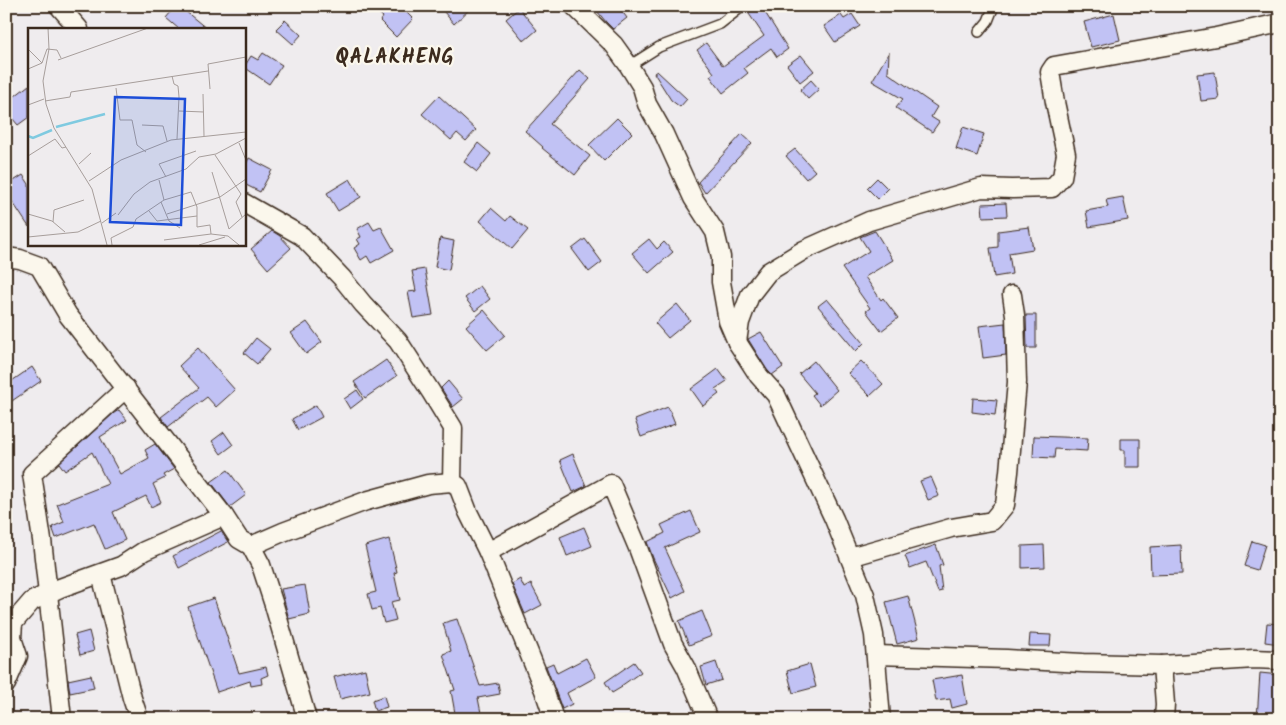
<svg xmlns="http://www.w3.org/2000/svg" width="1286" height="725" viewBox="0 0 1286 725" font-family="Kalam,sans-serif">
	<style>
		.building { fill: #c1c2f4; stroke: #3b2a1e }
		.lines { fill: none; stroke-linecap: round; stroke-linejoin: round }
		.service-casing { stroke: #3b2a1e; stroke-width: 12 }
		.minor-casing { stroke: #3b2a1e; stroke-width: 21 }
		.service { stroke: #fbf7ec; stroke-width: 9 }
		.minor { stroke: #fbf7ec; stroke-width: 18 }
		.labels { text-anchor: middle; stroke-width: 4.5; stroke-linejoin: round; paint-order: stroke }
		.district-label { font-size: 20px; font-weight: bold; letter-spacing: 1px; fill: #3b2a1e; stroke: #fbf7ec }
		.inset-river { fill: none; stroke: #7fcae0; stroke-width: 2.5 }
		.inset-road { fill: none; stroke: #a79e9b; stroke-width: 1 }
		.view { fill: #1d4ed8; fill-opacity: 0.15; stroke: #1d4ed8; stroke-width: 2.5 }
		.inset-edge { fill: none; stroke: #3b2a1e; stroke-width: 2.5 }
	</style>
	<rect width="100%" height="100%" fill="#efecee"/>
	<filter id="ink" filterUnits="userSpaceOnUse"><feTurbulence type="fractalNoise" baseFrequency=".02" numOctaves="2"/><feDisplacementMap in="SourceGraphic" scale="10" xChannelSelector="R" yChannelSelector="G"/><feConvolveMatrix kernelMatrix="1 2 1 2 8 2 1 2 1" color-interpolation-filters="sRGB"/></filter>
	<g filter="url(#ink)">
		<g class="building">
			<path d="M176 6H179L207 29H179L166 18Z"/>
			<path d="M371 6H400L413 19 396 37 380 21 383 17Z"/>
			<path d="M439 6H473L454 24Z"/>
			<path d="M593 6H618L627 18 613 29 606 22Z"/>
			<path d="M753 6H761L788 49 777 57 771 48 744 68 748 73 723 93 710 76 714 73 697 50 706 43 723 66 764 36 747 11Z"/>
			<path d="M519 8 537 30 524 41 506 19Z"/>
			<path d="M852 14 860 26 835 42 824 26 841 15 844 19Z"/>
			<path d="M1114 14 1120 40 1091 47 1084 22Z"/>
			<path d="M285 20 301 35 293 44 276 29Z"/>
			<path d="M889 52 888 73 937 107 931 117 939 122 932 132 896 108 903 99 872 81Z"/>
			<path d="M263 53 282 65 269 84 244 67 251 56 258 60Z"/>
			<path d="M801 55 814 71 800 82 787 65Z"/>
			<path d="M580 70 590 79 550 124 590 156 575 175 542 148 543 147 525 131Z"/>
			<path d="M657 71 687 99 680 107 671 100 654 73Z"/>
			<path d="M1215 72 1219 99 1201 101 1197 74Z"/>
			<path d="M811 80 819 89 808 99 800 90Z"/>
			<path d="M29 85V117L18 125 6 111V103Z"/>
			<path d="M439 96 476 130 466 141 457 133 451 140 422 114Z"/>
			<path d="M617 118 632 133 604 161 589 145Z"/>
			<path d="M963 127 984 134 977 156 956 149Z"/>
			<path d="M742 134 752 143 705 193 698 182Z"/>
			<path d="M478 143 491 154 477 172 464 162Z"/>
			<path d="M795 149 815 171 806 179 786 156Z"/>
			<path d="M249 158 272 170 260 192 244 184V168Z"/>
			<path d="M23 175 29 184V227L6 192V186Z"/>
			<path d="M877 178 888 189 878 199 867 188Z"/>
			<path d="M350 179 361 197 338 211 327 193Z"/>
			<path d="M1123 197 1128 220 1089 227 1086 211 1108 207 1106 200Z"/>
			<path d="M1006 203 1007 216 983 217 982 204Z"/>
			<path d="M491 208 506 221 510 216 528 230 512 249 480 221Z"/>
			<path d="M369 222 374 230 381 227 394 250 371 263 367 256 361 260 354 248 360 244 357 239 361 237 357 229Z"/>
			<path d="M1029 227 1033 249 1009 253 1012 274 994 277 990 248 998 247V231Z"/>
			<path d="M272 231 280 236 291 248 268 269 251 249Z"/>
			<path d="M875 231 893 260 865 277 881 300 883 298 898 318 881 331 866 311 870 308 842 268 869 251 860 237Z"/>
			<path d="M440 238 454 241 449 270 435 267Z"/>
			<path d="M585 239 602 262 589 272 572 249Z"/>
			<path d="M649 239 657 249 664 242 673 252 649 273 632 253Z"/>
			<path d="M425 269 433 315 413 318 408 292 416 291 412 271Z"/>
			<path d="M480 286 490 299 475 311 465 298Z"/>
			<path d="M827 299 864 343 856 351 818 306Z"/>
			<path d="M677 304 690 320 668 338 655 323Z"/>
			<path d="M484 310 505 335 487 350 466 326Z"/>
			<path d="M1026 315H1036V348H1027Z"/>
			<path d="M307 322 322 342 306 354 291 333Z"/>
			<path d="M1005 323 1006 355 983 358 979 326Z"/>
			<path d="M761 332 783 367 772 375 767 370 748 339Z"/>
			<path d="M256 338 270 349 257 364 244 353Z"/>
			<path d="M198 348 235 390 216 407 207 397 168 427 161 417 199 388 179 366Z"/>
			<path d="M386 360 397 376 365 398 354 382Z"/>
			<path d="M814 361 837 390 820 405 812 395 815 393 799 374Z"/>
			<path d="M861 361 883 384 870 396 848 373Z"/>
			<path d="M32 367 41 381 6 405V385Z"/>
			<path d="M718 369 727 381 715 389 719 394 703 406 691 389Z"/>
			<path d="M448 381 463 399 453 407 441 388Z"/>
			<path d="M357 390 363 399 350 409 344 399Z"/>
			<path d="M973 398 997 400 995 415 972 412Z"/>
			<path d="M316 405 322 417 298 430 292 419Z"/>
			<path d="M668 407 675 424 641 437 635 420Z"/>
			<path d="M119 410 127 420 100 437 120 474 149 458 145 450 155 444 174 469 163 475 165 478 153 484 161 502 151 507 146 496 113 512 125 540 105 549 94 523 56 538 52 527 64 522 57 504 108 484 92 452 65 471 59 463 114 413Z"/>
			<path d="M224 432 233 445 221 454 212 441Z"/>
			<path d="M1034 436 1088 438 1087 451 1055 449 1054 458 1033 457Z"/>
			<path d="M1121 439H1140V467H1125V450H1121Z"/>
			<path d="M573 454 586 486 573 492 560 460Z"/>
			<path d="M228 470 246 495 230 507 211 482Z"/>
			<path d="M931 477 939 496 928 500 920 481Z"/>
			<path d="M691 511 700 532 665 548 685 591 672 598 653 558 647 542 665 533 661 525Z"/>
			<path d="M584 527 592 546 567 556 560 537Z"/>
			<path d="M221 531 228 542 179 568 173 556Z"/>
			<path d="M389 539 397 572 394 573 400 600 391 602 396 620 384 623 380 608 372 610 368 594 376 592 365 546Z"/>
			<path d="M1252 541 1265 545 1257 570 1244 566Z"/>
			<path d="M936 545 943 565 939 566 942 591 938 592 926 562 910 568 905 556Z"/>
			<path d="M1044 545 1045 567 1022 568V546Z"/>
			<path d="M1181 545 1182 574 1151 575 1150 547Z"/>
			<path d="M520 579 524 588 531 584 542 605 525 614 512 584Z"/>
			<path d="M305 585 310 614 289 619 281 589Z"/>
			<path d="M908 596 919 638 897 644 886 602Z"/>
			<path d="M214 598 239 673 266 667 268 675 261 678 262 684 251 686 250 681 217 692 188 607Z"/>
			<path d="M702 611 712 636 689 645 679 621Z"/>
			<path d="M457 619 480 686 498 683 500 694 478 698 482 718 475 719H456L451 691 455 690 443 654 451 651 443 623Z"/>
			<path d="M1267 623 1280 624V644L1265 642Z"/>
			<path d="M89 631 94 651 80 655 75 635Z"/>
			<path d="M1030 634 1051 635 1050 646H1029Z"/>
			<path d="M586 658 596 677 567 693 572 704 562 709 546 666 553 663 557 673Z"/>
			<path d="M634 662 641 672 621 686 622 687 612 693 605 682Z"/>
			<path d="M716 662 722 680 706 685 701 667Z"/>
			<path d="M810 664 816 687 793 693 787 671Z"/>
			<path d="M365 669 370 692 340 699 334 677Z"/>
			<path d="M1260 673 1280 675 1278 719H1257Z"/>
			<path d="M91 675 94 688 70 693 68 680Z"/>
			<path d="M962 675 967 704 952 708 950 699 936 701 932 680Z"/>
			<path d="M384 696 387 707 375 711 372 700Z"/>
		</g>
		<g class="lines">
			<g class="service-casing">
				<g id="service">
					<path d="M979 32 988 21 994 6"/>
					<path d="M629 66 659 47 720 24 743 6"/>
				</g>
			</g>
			<g class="minor-casing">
				<g id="minor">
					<path d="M59 6 79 29"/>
					<path d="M574 6 614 45 629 66 642 87 647 104 664 134 693 198 715 232 721 257V282L728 321 737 342 759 376 776 395 834 519 865 595 874 635 881 719"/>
					<path d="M244 203 302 236 342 278 363 304 398 341 431 392 453 428 452 482 458 486 468 512 488 552 544 690 554 719"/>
					<path d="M6 257 20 259 39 266 68 315 224 516 239 539 251 546 261 565 274 605 307 719"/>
					<path d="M737 342 740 322 750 295 768 272 804 250 869 221 981 188 1012 189 1052 188 1062 177 1066 154 1055 102 1050 72 1054 66 1216 37 1280 23"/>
					<path d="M251 546 283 532 366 501 428 484 452 482"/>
					<path d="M488 552 611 484 638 548 673 644 686 667 708 719"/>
					<path d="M850 557 951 528 992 521 1005 505 1009 472 1017 382 1015 315 1012 295"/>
					<path d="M101 574 132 698 139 719"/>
					<path d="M876 655 1007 659 1083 663 1162 665 1254 659 1280 660"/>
					<path d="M1162 665 1165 704 1164 719"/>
					<path d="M6 684 18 656 12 638 13 623 32 601 60 588 121 566 144 551 224 516"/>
					<path d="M62 719 42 540 32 474 126 388"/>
				</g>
			</g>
			<use href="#service" class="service"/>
			<use href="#minor" class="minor"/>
		</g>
	</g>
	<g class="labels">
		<g class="district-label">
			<text x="395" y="63">QALAKHENG</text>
		</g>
	</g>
	<g transform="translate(28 28)">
		<rect width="218" height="218" fill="#efecee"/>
		<path class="inset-river" d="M28 99 77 86M0 108 5 110 24 102"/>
		<path class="inset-road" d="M20 0 21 21 15 53 18 76 26 100 64 161 79 217M0 21 14 35M30 32 120 0M0 41 14 35 19 21 29 22 33 30M144 48 146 56 150 58 151 69 149 111M88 60 92 92H104L109 117 118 124M182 61 180 36 218 29M175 66 176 108M17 73 42 69 43 64 180 43M0 77 16 71M151 83 176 84M114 97 135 98 139 113M211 115 218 132M187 127 213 166 208 174 214 189M0 128 27 111 34 120 38 119M51 136 63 125M184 144 201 201M138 149 131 136 168 123M131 152 136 172M61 153 93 132 143 112 218 104M192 169 218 151M133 174 141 193 152 200M121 183 129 193 169 188M0 186 24 193 37 204M139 186 192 169M90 187 106 166 122 154 158 141 171 129 188 126 218 110M25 194 26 182 56 172M74 195 88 185M201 201 218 186M0 209 50 204 73 193M136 212 183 206 200 208 211 217M84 217 83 210 105 199 108 191 136 172 163 164 169 179V199L182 197 183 206M171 217 197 209"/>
		<path class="view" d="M87 69 157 71 153 197 82 194Z"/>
		<rect width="218" height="218" class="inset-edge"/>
	</g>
	<rect width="1286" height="725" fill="none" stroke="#fbf7ec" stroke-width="25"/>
	<rect x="12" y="12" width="1261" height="700" fill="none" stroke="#3b2a1e" stroke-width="2" filter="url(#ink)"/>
</svg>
